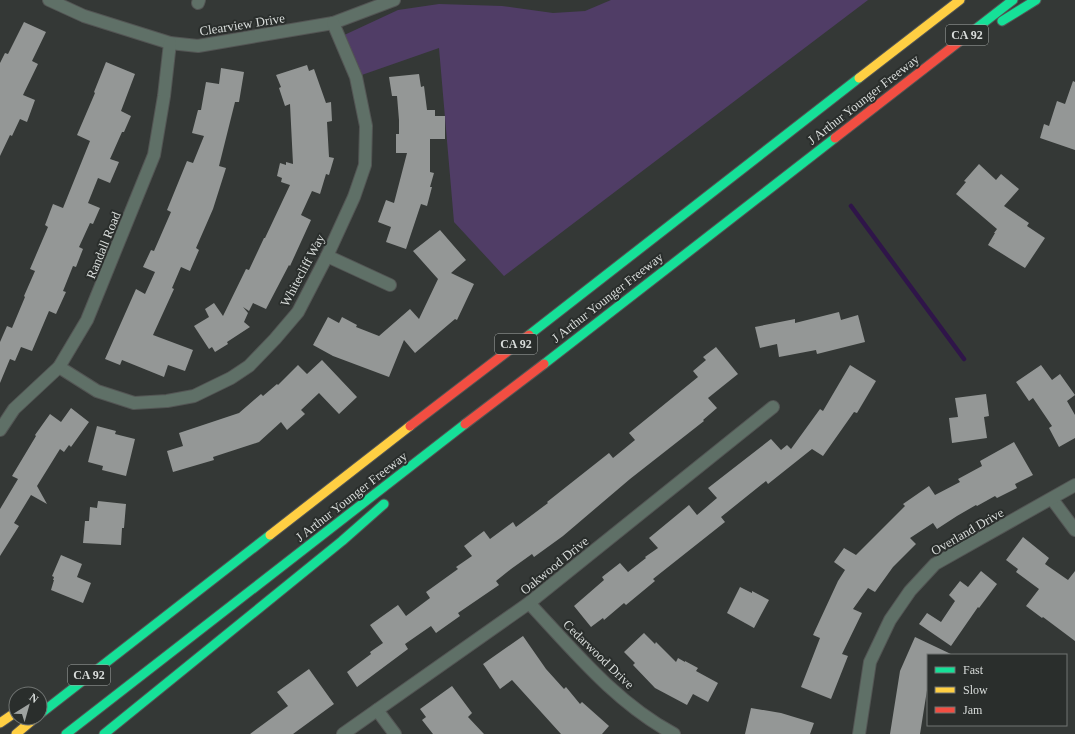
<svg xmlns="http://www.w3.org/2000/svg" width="1075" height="734" viewBox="0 0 1075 734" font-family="'Times New Roman',serif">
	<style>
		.green { fill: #503d66 }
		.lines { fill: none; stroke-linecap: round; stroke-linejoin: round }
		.stream { stroke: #2f1549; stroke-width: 4.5 }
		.building { fill: #949796 }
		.street-casing { stroke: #535554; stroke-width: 14 }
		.fast-casing { stroke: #535554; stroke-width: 11 }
		.slow-casing { stroke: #535554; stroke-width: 11 }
		.jam-casing { stroke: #535554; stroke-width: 11 }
		.street { stroke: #5f7067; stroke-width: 12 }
		.fast { stroke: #16e098; stroke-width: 9 }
		.slow { stroke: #ffcf43; stroke-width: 9 }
		.jam { stroke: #f24e42; stroke-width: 9 }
		.labels { text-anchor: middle; stroke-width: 4; stroke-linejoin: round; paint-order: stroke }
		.shield { fill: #2a2e2c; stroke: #a4a8a6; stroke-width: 1 }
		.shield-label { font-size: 12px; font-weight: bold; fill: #d9dddb }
		.street-label { font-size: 13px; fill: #d9dddb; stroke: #2a2e2c }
	</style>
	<rect width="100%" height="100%" fill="#343836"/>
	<path class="green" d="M611 0H868L504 276 454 222 439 48 356 77 340 37 398 10 439 4 502 6 553 13 585 11Z"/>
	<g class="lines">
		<path class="stream" d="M851 206 964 359"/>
	</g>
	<g class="building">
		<path d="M24 22 46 32 32 61 38 64 23 95 35 100 27 122 20 119 12 136 10 135 0 156V63L5 53 8 54Z"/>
		<path d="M106 62 135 74 121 111 131 116 124 132H122L110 159 119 162 110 183 98 178 88 203 100 208 93 224 90 223 79 247 83 249 76 267 73 266 63 291 66 292 56 314 49 311 32 351 21 347 15 361 10 359 0 383V342L7 326 12 328 25 297 24 296 35 271 30 269 48 227 45 225 53 204 63 208 90 141 77 135 95 93 94 92Z"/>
		<path d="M307 65 309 71 314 69 326 103 331 102 332 121 327 122 329 157 334 158 329 175 326 174 320 194 312 191 301 215 311 220 290 266 289 265 266 309 253 303 249 311 243 307 248 313 244 322 250 327 227 342 228 344 215 352 212 347 209 349 194 326 209 317 205 309 214 303 223 316 246 269 249 270 264 238H265L290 185 281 182 282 178 277 176 280 163 286 165V162L293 164 290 104 285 106 279 88 281 87 276 75Z"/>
		<path d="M221 68 244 72 239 102H235L219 166 226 168 213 209 196 248 199 250 190 271 181 267 172 288 174 289 153 335 193 350 185 371 168 365 164 377 122 360 120 365 105 359 136 289 145 294 155 272 143 267 151 250 154 251 171 212 167 210 187 161 193 163 204 136 192 133 198 110H201L206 82 219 84Z"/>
		<path d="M419 74 421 87 424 86 427 110H435V116H445V139H430V172L434 173 430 187H432L427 206 421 204 406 249 386 242 391 227 378 222 386 200 394 203 407 153H396V134H399V120L397 96H392L389 77Z"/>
		<path d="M1073 81 1075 82V150L1040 138 1044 124 1049 126 1057 101 1065 104Z"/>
		<path d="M979 164 996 180 1001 174 1019 189 1004 206 1029 223 1027 226 1045 238 1025 268 988 245 995 233H994L997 229 956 194 966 182 964 181Z"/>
		<path d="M440 230 466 260 451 273 474 284 457 320 455 319 415 353 404 340 389 377 333 356 313 345 328 317 339 323 342 317 357 325 356 327 379 336 410 309 419 319 438 279 413 251Z"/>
		<path d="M839 312 841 320 858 315 865 342 817 354 816 350 779 357 777 344 760 348 755 327 795 319V323Z"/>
		<path d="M716 347 738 374 708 398 717 408 703 420 704 421 630 479 563 536 534 557 532 554 511 569 496 581 499 585 458 613 460 616 436 633 431 626 405 644 408 649 357 687 347 672 371 654 370 652 383 643 370 625 398 605 406 616 430 598 426 592 458 569 456 567 472 556 464 546 484 531 490 539 513 522 516 527 548 503 547 502 609 453 613 458 635 440 629 433 698 377 693 371 706 360 703 357Z"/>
		<path d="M322 360 357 397 339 414 319 393 301 410 305 414 287 430 281 422 259 442 213 457 214 460 173 472 167 451 183 446 179 433 239 413 261 394 263 396 277 384 278 385 298 365 307 374Z"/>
		<path d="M850 365 876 381 857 413 854 412 823 456 812 449 768 484 766 481 721 517 725 522 653 579 655 581 626 605 624 603 604 620 603 618 591 627 574 606 604 580 602 577 620 563 628 572 646 558 645 557 658 548 649 538 689 505 697 515 717 498 708 488 771 439 781 450 787 445 791 449 820 409 823 411Z"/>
		<path d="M1041 365 1052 380 1060 374 1075 395 1067 401 1075 415V438L1059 447 1049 428 1052 426 1033 398 1029 401 1016 382Z"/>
		<path d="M986 394 989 416 984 417 987 438 952 443 949 418 958 417 955 398Z"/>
		<path d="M71 408 89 422 71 447 69 445 64 452 60 449 37 486 47 504 31 495 14 523 19 526 0 556V509L18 479 12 476 36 436 35 435 50 414 61 422Z"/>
		<path d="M97 426 116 431 115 434 135 439 126 476 102 470 103 466 88 462Z"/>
		<path d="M1014 442 1033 475 1015 484 1017 488 997 498 995 496 977 506 976 505 957 516 937 529 933 523 910 538 916 544 893 567 875 592 868 588 853 609 862 613 842 654 848 656 831 699 801 687 820 638 813 635 838 581 845 570 834 562 844 548 856 555 905 506 903 504 929 486 935 495 960 482 958 479 982 466 980 461Z"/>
		<path d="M98 501 126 504 124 528H122L121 545 83 543 85 521H89L90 507 97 508Z"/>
		<path d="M1023 537 1049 558 1045 564 1068 580 1075 571V641L1043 617 1042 618 1026 606 1039 589 1016 572 1018 569 1006 560Z"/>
		<path d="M61 555 82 564 77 577 91 583 83 603 51 590 54 580H53L54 577 52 576Z"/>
		<path d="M981 571 997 584 979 608 978 607 951 646 919 624 927 613 941 622 955 601 949 595 960 581 968 587Z"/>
		<path d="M740 587 752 593V591L769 600 754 628 727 613Z"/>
		<path d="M644 633 655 644 656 642 676 662 678 658 685 662V661L698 668 696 671 718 683 708 702 693 694 687 705 655 688 633 665 635 663 624 652Z"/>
		<path d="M523 636 546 669 564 689 566 687 580 704 582 702 609 726 602 734H561L512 680 500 689 483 664Z"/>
		<path d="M915 637 953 655H928V684L920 734H890L900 671Z"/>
		<path d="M309 669 334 704 293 734H250L288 706 277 692Z"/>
		<path d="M452 686 472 713 468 717 484 734H433L422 720 426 717 420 709Z"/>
		<path d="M751 708 781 713 814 723 810 734H745Z"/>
	</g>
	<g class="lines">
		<g class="street-casing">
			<g id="street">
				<path d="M49 0 84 16 170 43 198 46 333 23 394 0"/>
				<path d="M198 3 199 0"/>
				<path d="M327 256 390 285"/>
				<path d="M59 367 97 391 134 403 167 401 194 396 231 378 249 366 275 339 298 312 327 256 354 197 365 165 366 126 356 77 333 23"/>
				<path d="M0 430 14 409 59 367 87 320 154 155 164 96 170 43"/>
				<path d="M1052 499 1075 530"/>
				<path d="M529 603C573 650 616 703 674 734"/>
				<path d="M377 710 395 734"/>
				<path d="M343 734 529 603 773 407"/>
				<path d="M859 734 870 662 890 620 910 591 935 564 1075 485"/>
			</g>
		</g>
		<g class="fast-casing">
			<g id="fast">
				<path d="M1002 21 1036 0"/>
				<path d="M960 41 1013 0"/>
				<path d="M529 335 859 78"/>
				<path d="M544 364 835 138"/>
				<path d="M40 714 270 535"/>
				<path d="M66 734 465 424"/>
				<path d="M104 734 342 541 384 504"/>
			</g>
		</g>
		<g class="slow-casing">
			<g id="slow">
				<path d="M859 78 960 0"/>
				<path d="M270 535 410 426"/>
				<path d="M0 723 16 712"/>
				<path d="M16 734 35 718"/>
			</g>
		</g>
		<g class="jam-casing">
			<g id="jam">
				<path d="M835 138 960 41"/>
				<path d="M465 424 544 364"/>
				<path d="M410 426 529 335"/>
			</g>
		</g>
		<use href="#street" class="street"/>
		<use href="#fast" class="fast"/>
		<use href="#slow" class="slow"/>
		<use href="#jam" class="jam"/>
	</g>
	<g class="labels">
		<g class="shield">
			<rect x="946" y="25" width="42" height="20" rx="3"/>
			<rect x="495" y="334" width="42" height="20" rx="3"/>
			<rect x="68" y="665" width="42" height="20" rx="3"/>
		</g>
		<g class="shield-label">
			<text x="967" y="39">CA 92</text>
			<text x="516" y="348">CA 92</text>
			<text x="89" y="679">CA 92</text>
		</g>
		<g class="street-label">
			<text transform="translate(242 24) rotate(-9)" y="5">Clearview Drive</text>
			<text transform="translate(863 99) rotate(-38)" y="5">J Arthur Younger Freeway</text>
			<text transform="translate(103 245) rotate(-68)" y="5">Randall Road</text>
			<text transform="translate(302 270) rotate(-62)" y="5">Whitecliff Way</text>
			<text transform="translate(607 297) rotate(-38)" y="5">J Arthur Younger Freeway</text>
			<text transform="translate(351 496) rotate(-38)" y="5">J Arthur Younger Freeway</text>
			<text transform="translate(967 531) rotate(-30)" y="5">Overland Drive</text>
			<text transform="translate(554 565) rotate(-39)" y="5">Oakwood Drive</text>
			<text transform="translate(599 654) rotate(44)" y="5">Cedarwood Drive</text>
		</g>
	</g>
	<rect x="927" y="654" width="140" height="72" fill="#2a2e2c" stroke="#707472"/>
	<rect x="935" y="667" width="20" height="6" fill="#16e098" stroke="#707472"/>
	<text x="963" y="674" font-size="12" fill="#d9dddb">Fast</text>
	<rect x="935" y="687" width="20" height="6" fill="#ffcf43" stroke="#707472"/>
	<text x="963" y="694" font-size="12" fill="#d9dddb">Slow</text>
	<rect x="935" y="707" width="20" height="6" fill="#f24e42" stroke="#707472"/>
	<text x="963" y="714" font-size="12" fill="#d9dddb">Jam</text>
	<g transform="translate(28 706) rotate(37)"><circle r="19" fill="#2a2e2c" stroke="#707472"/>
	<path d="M0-3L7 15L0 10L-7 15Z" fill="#9fa3a1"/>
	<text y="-6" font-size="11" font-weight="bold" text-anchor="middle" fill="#d9dddb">N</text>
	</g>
</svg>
